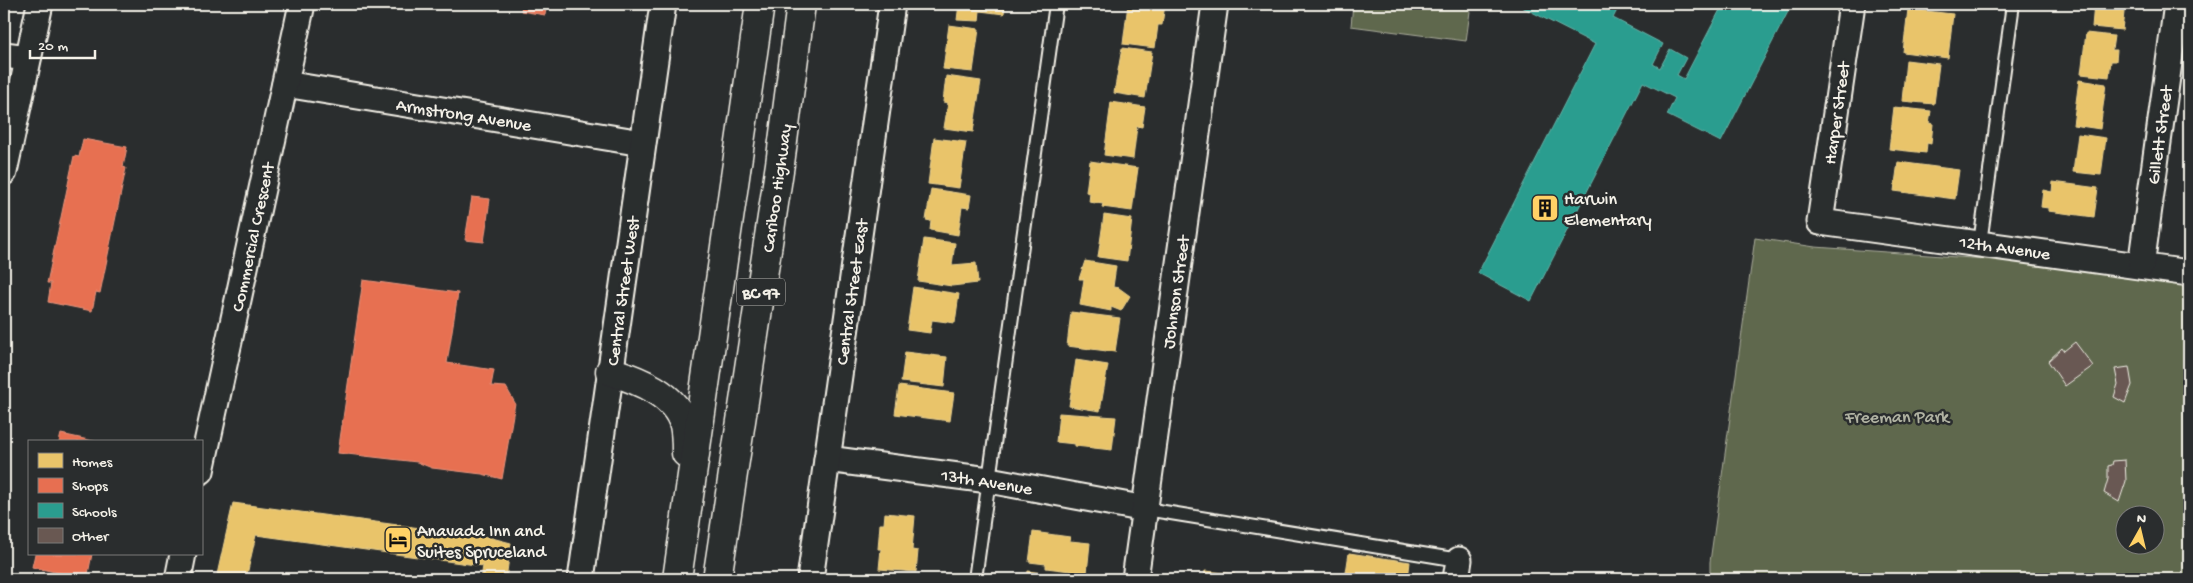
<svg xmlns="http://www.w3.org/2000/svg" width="2193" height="583" viewBox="0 0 2193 583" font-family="'Gochi Hand',sans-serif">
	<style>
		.green { fill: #5f674e; stroke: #aaac9b; fill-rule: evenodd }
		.homes { fill: #e9c46a; stroke: #ecd290 }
		.shops { fill: #e76f51; stroke: #eb967e }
		.schools { fill: #2a9d8f; stroke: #67b6aa }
		.building { fill: #695852; stroke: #f4f1e8 }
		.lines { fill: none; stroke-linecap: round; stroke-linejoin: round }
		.lane-casing { stroke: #f4f1e8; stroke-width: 16 }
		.street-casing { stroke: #f4f1e8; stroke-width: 29 }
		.highway-casing { stroke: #f4f1e8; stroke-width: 31 }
		.lane { stroke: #2a2d2e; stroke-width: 12 }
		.street { stroke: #2a2d2e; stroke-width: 25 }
		.highway { stroke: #2a2d2e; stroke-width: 28 }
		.labels { text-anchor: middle; stroke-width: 5; stroke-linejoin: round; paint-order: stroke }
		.shield { fill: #2a2d2e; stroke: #b7b6b0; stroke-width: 1 }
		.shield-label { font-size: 16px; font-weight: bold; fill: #f4f1e8 }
		.street-label { font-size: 18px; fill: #f4f1e8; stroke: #2a2d2e }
		.poi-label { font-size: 18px; fill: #f4f1e8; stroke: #2a2d2e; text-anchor: start }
		.park-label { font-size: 18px; fill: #b1b3a3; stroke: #2a2d2e }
	</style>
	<rect width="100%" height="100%" fill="#2a2d2e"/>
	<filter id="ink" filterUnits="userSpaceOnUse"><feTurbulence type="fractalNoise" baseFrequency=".02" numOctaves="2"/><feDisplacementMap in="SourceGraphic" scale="10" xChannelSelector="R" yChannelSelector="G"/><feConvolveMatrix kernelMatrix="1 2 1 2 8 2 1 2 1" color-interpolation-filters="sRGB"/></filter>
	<g filter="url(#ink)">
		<g class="green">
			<path d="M1353 4H1471L1466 41 1351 26Z"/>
			<path d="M1755 238 1815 247 2142 270 2189 277V579H1710V562ZM2126 516H2156V546H2126Z"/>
		</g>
		<g class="homes">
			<path d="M959 4H1005L1004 14 980 11 979 21 957 20Z"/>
			<path d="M1128 4H1165L1162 25H1158L1155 48 1123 44Z"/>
			<path d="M2094 4H2125L2122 30 2092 27Z"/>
			<path d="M1908 9 1953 14 1948 58 1903 52Z"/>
			<path d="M949 25 979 29 973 72 943 69Z"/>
			<path d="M2086 33 2114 36 2112 50H2117L2116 61H2111L2109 77 2081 74Z"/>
			<path d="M1122 48 1152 52 1145 98 1114 93Z"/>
			<path d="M1906 60 1939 64 1934 104 1902 101Z"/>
			<path d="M946 76 981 81 973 132 944 128 948 103 943 102Z"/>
			<path d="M2079 80 2106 84 2100 129 2073 125Z"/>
			<path d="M1111 102 1145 107 1142 127 1137 126 1133 159 1104 155Z"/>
			<path d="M1894 107 1931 111 1929 123 1933 124 1931 144 1927 143 1926 153 1889 149Z"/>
			<path d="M2078 134 2106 138 2101 175 2073 172Z"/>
			<path d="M934 138 966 142 959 188 928 184Z"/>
			<path d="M1090 161 1138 168 1132 211 1102 207 1103 204 1089 202 1090 193 1086 192Z"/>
			<path d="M1898 162 1959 170 1955 199 1894 191Z"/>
			<path d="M2053 182 2098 188 2094 217 2048 211V208L2041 207 2043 190 2052 192Z"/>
			<path d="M931 189 971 195 969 208 962 207 958 235 930 230 931 221 926 220Z"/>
			<path d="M1104 215 1132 219 1127 261 1098 257Z"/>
			<path d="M924 239 955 243 952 265 976 263 978 283 952 286 918 281Z"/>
			<path d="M1085 261 1116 266 1113 287 1119 288 1130 296 1121 311 1111 307V311L1080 305 1084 279H1079Z"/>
			<path d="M913 287 959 294 955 323 932 320 930 333 907 330Z"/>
			<path d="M1071 312 1120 318 1115 352 1067 346Z"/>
			<path d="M905 352 947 357 944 387 901 382Z"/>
			<path d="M1076 360 1108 365 1100 411 1069 406Z"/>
			<path d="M899 386 954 393 950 421 895 414Z"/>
			<path d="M1059 413 1116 417 1112 450 1075 446V444L1056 442Z"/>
			<path d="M233 503 488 537 511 543 506 579H481L483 566 256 535 246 579H216Z"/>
			<path d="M885 513 915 516 912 550 918 551 916 572 879 569 881 549H878L880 524H884Z"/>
			<path d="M1033 532 1070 537V541L1090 543 1087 573 1046 568V564L1029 562Z"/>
			<path d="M1349 553 1410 562 1408 579H1345Z"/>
			<path d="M1028 571 1083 579H1027Z"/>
			<path d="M1205 571 1235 574 1234 579H1204Z"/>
			<path d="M877 575 906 579H876Z"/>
		</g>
		<g class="shops">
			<path d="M522 4H547L545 15 521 11Z"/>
			<path d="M83 139 127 147 123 167 126 168 100 293 96 292 92 311 48 302 51 283H47L74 156 79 157Z"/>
			<path d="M472 197 490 199 484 242 465 240Z"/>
			<path d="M363 280 458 293 447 363 494 370 491 386 506 387 515 403 502 479 482 474 432 468 417 462 338 453Z"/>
			<path d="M61 434 98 442H59Z"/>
			<path d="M35 554H92L87 579 32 567Z"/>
		</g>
		<path class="schools" d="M1523 4H1620L1613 18 1663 44 1653 64 1660 68 1670 49 1686 58 1677 75 1684 79 1723 4H1792L1721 142 1667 115 1675 98 1643 82 1531 301 1478 273 1595 44 1522 7Z"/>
		<g class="building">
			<path d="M2075 342 2093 366 2065 386 2048 361 2062 348 2064 351Z"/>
			<path d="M2129 367 2132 385 2125 403 2114 397 2118 384 2115 369Z"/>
			<path d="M2125 460 2126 481 2119 502 2104 493 2108 479V466L2112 465 2113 461Z"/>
		</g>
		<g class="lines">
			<g class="lane-casing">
				<g id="lane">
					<path d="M1980 243 2013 4"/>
					<path d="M1146 509 1459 560"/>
					<path d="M975 579 1056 4"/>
				</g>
			</g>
			<g class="street-casing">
				<g id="street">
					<path d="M1852 4 1820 222 2189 273"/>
					<path d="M4 55 28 58"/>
					<path d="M285 84 642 143"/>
					<path d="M4 172 40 4"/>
					<path d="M2141 266 2177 4"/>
					<path d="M827 459 989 480 1146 509"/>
					<path d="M201 471 302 4"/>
					<path d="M178 579 183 554"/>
					<path d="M581 579 663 4"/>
					<path d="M810 579 892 4"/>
					<path d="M1135 579 1215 4"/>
					<path d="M1456 579 1459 560"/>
				</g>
			</g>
			<g class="highway-casing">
				<g id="highway">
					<path d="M610 371C638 380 676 394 684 425 686 434 686 444 686 453"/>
					<path d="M677 579 760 4"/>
					<path d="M717 579 780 164 801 4"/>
				</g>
			</g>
			<use href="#lane" class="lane"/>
			<use href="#street" class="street"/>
			<use href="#highway" class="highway"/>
		</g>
	</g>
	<defs>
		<g id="building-square" transform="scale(1.4375)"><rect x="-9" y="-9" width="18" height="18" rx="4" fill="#ffd166" stroke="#2a2d2e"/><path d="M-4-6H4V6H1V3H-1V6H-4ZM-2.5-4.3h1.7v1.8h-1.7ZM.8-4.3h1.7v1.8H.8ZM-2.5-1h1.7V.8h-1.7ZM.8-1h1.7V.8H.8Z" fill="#111"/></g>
		<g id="hotel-square" transform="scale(1.4375)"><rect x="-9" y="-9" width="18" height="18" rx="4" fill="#ffd166" stroke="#2a2d2e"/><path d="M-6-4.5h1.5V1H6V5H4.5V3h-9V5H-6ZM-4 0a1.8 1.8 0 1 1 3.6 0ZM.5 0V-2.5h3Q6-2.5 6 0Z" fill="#111"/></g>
	</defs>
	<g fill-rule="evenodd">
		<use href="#building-square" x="1545" y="208"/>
		<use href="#hotel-square" x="398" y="540"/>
	</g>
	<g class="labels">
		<rect class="shield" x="737" y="278.5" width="48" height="27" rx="4"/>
		<g class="shield-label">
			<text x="761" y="298">BC 97</text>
		</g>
		<g class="street-label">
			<text transform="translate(1836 113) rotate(-82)" y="6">Harper Street</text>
			<text transform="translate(464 114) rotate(9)" y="6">Armstrong Avenue</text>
			<text transform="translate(2159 135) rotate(-82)" y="6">Gillett Street</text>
			<text transform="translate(776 188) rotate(-82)" y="6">Cariboo Highway</text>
			<text transform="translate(252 237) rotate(-78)" y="6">Commercial Crescent</text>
			<text transform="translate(2005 247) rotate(8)" y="6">12th Avenue</text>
			<text transform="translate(622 291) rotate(-82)" y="6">Central Street West</text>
			<text transform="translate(851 292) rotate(-82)" y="6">Central Street East</text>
			<text transform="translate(1175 292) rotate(-82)" y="6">Johnson Street</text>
			<text transform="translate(987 481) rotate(9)" y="6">13th Avenue</text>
		</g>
		<g class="poi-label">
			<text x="1564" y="204">Harwin<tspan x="1564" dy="21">Elementary</tspan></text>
			<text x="417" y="536">Anavada Inn and<tspan x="417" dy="21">Suites Spruceland</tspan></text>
		</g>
		<g class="park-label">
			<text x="1897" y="422">Freeman Park</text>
		</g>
	</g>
	<rect width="2193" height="583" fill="none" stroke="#2a2d2e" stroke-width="20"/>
	<rect x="10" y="10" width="2173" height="563" fill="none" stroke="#f4f1e8" stroke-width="2" filter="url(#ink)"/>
	<rect x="28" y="440" width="175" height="115" fill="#2a2d2e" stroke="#7b7b78"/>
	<rect x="38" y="453" width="25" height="15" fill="#e9c46a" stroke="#7b7b78"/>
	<text x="72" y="466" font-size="15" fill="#f4f1e8">Homes</text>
	<rect x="38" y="478" width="25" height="15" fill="#e76f51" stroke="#7b7b78"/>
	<text x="72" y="490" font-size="15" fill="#f4f1e8">Shops</text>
	<rect x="38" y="503" width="25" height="15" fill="#2a9d8f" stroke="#7b7b78"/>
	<text x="72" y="516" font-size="15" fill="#f4f1e8">Schools</text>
	<rect x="38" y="528" width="25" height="15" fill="#695852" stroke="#7b7b78"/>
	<text x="72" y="540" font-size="15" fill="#f4f1e8">Other</text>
	<g transform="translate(2140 530) rotate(8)"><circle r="24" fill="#2a2d2e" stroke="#7b7b78"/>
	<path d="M0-4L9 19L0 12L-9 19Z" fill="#ffd166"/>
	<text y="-8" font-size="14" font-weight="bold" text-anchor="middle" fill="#f4f1e8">N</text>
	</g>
	<path d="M30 50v8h65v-8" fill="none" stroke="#f4f1e8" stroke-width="2.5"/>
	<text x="38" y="50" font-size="15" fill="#f4f1e8" stroke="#2a2d2e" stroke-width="4" paint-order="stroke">20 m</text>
</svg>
